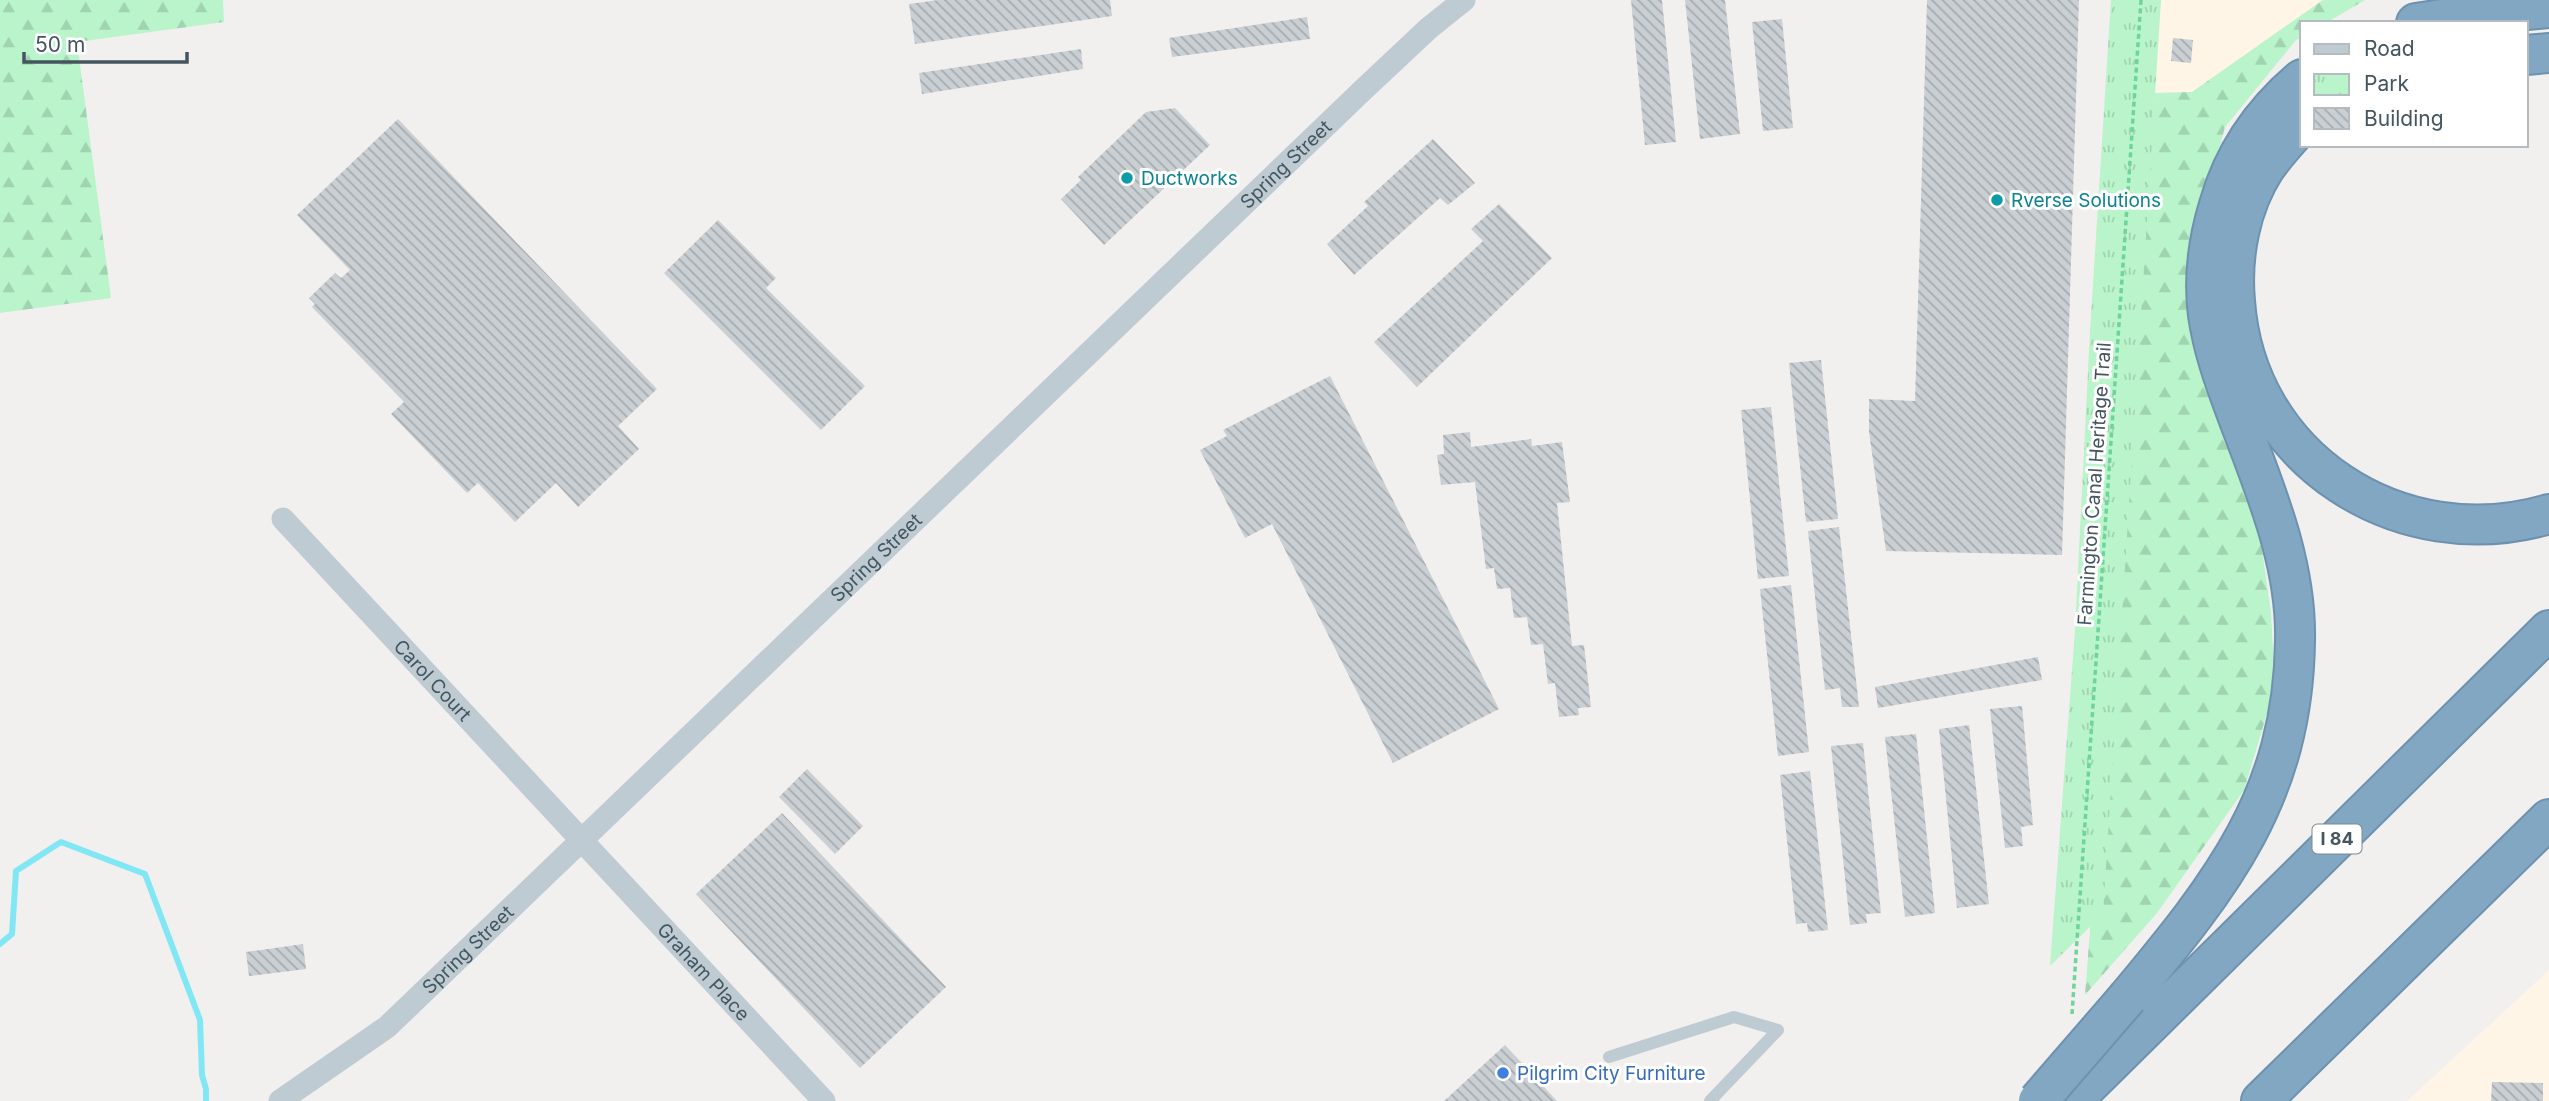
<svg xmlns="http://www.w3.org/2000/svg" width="2549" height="1101" viewBox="0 0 2549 1101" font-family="Inter,sans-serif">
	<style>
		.commercial { fill: #fef5e7 }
		.forest { fill: url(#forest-firs) }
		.park { fill: url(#park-tufts) }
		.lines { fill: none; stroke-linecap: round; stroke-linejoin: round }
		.stream { stroke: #82e7f5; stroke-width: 6 }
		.building { fill: url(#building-back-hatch) }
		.motorway-casing { stroke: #6d92af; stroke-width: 42 }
		.path { stroke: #6dd599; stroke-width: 3.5; stroke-dasharray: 5 3.5; stroke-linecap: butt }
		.service { stroke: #becbd2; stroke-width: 12 }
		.minor { stroke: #becbd2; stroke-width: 23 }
		.motorway { stroke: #82a7c3; stroke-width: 38 }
		.motorway-bridge-casing { stroke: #6d92af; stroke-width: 42; stroke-linecap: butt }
		.motorway-bridge { stroke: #82a7c3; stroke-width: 38 }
		.culture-dot { fill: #0f9aa8; stroke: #fff; stroke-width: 2.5 }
		.shop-dot { fill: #3f7fe0; stroke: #fff; stroke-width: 2.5 }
		.labels { text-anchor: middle; stroke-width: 6; stroke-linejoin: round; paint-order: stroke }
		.shield { fill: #fff; stroke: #7d888f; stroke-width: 2 }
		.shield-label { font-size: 18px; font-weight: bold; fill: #45555f }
		.street-label { font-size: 19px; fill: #45555f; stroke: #fff }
		.culture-label { font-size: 19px; fill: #0d838f; stroke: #fff; text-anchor: start }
		.shop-label { font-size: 19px; fill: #366cbe; stroke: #fff; text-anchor: start }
	</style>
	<defs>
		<pattern id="forest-firs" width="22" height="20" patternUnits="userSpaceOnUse" patternTransform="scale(1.75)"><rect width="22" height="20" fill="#b9f4ca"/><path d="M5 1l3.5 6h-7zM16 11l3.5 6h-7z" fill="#a0d3b0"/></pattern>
		<pattern id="park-tufts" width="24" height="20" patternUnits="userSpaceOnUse" patternTransform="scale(1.75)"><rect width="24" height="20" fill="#b9f4ca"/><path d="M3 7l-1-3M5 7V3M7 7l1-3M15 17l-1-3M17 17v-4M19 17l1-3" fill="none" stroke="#a0d3b0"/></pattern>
		<pattern id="building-back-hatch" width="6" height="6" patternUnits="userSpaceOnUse" patternTransform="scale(1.75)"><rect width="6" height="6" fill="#cacfd4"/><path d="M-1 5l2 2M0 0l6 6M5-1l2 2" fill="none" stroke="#a6abaf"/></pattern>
	</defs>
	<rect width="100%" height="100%" fill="#f2efef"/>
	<g class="commercial">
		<path d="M2161 0H2323L2192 92 2155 93Z"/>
		<path d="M2549 970V1101H2407Z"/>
	</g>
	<g class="forest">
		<path d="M0 0H223L224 22 77 42 111 298 0 313Z"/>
		<path d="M2323 0H2365L2326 23H2302V37L2296 40 2225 127 2200 220 2260 535 2271 613 2275 687 2244 790 2157 913 2085 995 2155 93 2192 92Z"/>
	</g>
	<path class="park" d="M2111 0H2161L2103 914 2050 966 2075 630 2090 332Z"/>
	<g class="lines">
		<path class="stream" d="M0 944 12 934 16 871 61 842 145 874 200 1020 202 1075 206 1089V1101"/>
	</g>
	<g class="building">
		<path d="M938 0H1110L1112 16 915 44 909 4Z"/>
		<path d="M1631 0H1662L1676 142 1645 145Z"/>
		<path d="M1685 0H1725L1740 134 1700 139Z"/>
		<path d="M1927 0H2079L2062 555 1886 551 1869 432V399L1915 401Z"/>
		<path d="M1307 17 1310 39 1172 57 1169 38Z"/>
		<path d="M1782 19 1793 128 1763 131 1752 22Z"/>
		<path d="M2173 38 2193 40 2191 63 2171 61Z"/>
		<path d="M1081 49 1083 69 922 94 919 73Z"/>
		<path d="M1175 108 1210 145 1104 245 1061 199 1081 180 1078 177 1146 112Z"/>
		<path d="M398 119 657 389 618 426 639 449 578 507 556 483 515 522 478 483 467 493 391 414 404 402 312 307 315 304 309 298 335 273 341 278 350 270 297 215Z"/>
		<path d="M1433 139 1475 183 1448 205 1440 198 1354 275 1327 244 1368 206 1364 202Z"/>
		<path d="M1499 204 1552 258 1417 387 1374 342 1483 241 1471 229Z"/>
		<path d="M718 220 776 278 766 288 865 386 821 430 664 273Z"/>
		<path d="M1821 360 1838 519 1806 522 1789 363Z"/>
		<path d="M1330 376 1499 709 1393 763 1272 524 1245 538 1200 450 1227 436 1223 430Z"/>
		<path d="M1771 407 1789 576 1758 579 1741 410Z"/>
		<path d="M1470 432 1471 447 1531 439 1532 446 1562 442 1570 502 1557 503 1572 646 1584 645 1591 707 1578 708 1579 715 1559 717 1555 683 1548 684 1543 644 1531 645 1527 617 1514 618 1510 588 1497 589 1494 568 1486 569 1475 482 1441 485 1437 455 1444 454 1443 435Z"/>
		<path d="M1839 527 1859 707H1842L1840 688 1825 690 1808 531Z"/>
		<path d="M1791 585 1809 752 1778 756 1760 589Z"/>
		<path d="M2038 657 2042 680 1878 708 1875 687Z"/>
		<path d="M2022 706 2033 825 2021 827 2023 846 2005 848 1990 709Z"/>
		<path d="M1969 725 1989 904 1957 908 1939 729Z"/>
		<path d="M1916 734 1935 913 1905 917 1885 737Z"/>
		<path d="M1863 743 1881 913 1866 914 1867 923 1850 925 1831 746Z"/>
		<path d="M807 769 863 826 835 854 779 797Z"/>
		<path d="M1810 771 1828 930 1808 932 1807 923 1796 924 1780 775Z"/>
		<path d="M782 813 946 987 860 1068 696 894Z"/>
		<path d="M303 944 306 969 249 976 246 952Z"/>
		<path d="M1505 1045 1557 1101H1444Z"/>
		<path d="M2492 1082 2543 1083V1101H2491Z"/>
	</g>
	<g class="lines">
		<g class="motorway-casing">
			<g id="motorway">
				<path d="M2416 23 2462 16 2549 8"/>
				<path d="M2526 55 2549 53"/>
				<path d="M2302 124C2289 138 2276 152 2265 168 2240 207 2231 256 2235 301 2246 459 2400 558 2549 514"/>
				<path d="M2128 997C2222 884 2293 796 2295 641 2297 561 2263 485 2236 412 2224 380 2213 349 2208 315 2203 278 2208 241 2219 205 2233 155 2263 112 2302 79"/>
				<path d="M2072 1101 2549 630"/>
				<path d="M2261 1101 2549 819"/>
			</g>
		</g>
		<path class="path" d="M2072 1014 2141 0"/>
		<path class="service" d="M1609 1057 1734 1017 1778 1030 1710 1101"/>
		<g class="minor">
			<path id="s1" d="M283 519 824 1101"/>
			<path id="s2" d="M280 1101 387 1027 1364 89 1429 28 1464 0"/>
		</g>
		<use href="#motorway" class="motorway"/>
		<g class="motorway-bridge-casing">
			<path id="motorway-bridge" d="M2038 1101 2128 997"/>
		</g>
		<use href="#motorway-bridge" class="motorway-bridge"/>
	</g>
	<g class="culture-dot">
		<circle cx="1127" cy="178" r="7"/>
		<circle cx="1997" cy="200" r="7"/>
	</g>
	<circle class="shop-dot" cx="1503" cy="1073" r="7"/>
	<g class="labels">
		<rect class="shield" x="2312.5" y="824.5" width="49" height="29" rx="5"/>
		<g class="shield-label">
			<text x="2337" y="845">I 84</text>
		</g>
		<g class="street-label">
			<text dy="7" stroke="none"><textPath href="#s2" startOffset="1376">Spring Street</textPath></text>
			<text transform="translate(2094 484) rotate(-86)" y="7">Farmington Canal Heritage Trail</text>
			<text dy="7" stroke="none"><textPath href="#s2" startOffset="808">Spring Street</textPath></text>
			<text dy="7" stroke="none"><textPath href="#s1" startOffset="220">Carol Court</textPath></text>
			<text dy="7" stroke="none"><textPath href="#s2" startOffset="242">Spring Street</textPath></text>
			<text dy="7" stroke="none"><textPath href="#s1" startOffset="618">Graham Place</textPath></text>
		</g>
		<g class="culture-label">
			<text x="1141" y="185">Ductworks</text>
			<text x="2011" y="207">Rverse Solutions</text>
		</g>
		<g class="shop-label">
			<text x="1517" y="1080">Pilgrim City Furniture</text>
		</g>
	</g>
	<rect x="2300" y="21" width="228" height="126" fill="#ffffff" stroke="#b5bbbf" stroke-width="2"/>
	<rect x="2314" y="44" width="35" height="10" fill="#becbd2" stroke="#b5bbbf" stroke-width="2"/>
	<text x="2364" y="56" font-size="21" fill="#45555f">Road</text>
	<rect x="2314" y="74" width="35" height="21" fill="url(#park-tufts)" stroke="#b5bbbf" stroke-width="2"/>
	<text x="2364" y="91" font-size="21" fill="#45555f">Park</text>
	<rect x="2314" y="108" width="35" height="21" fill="url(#building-back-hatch)" stroke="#b5bbbf" stroke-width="2"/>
	<text x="2364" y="126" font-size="21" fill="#45555f">Building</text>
	<path d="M24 52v10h163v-10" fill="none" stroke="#45555f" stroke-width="3.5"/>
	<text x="35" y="52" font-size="21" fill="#45555f" stroke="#ffffff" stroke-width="5" paint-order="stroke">50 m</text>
</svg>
